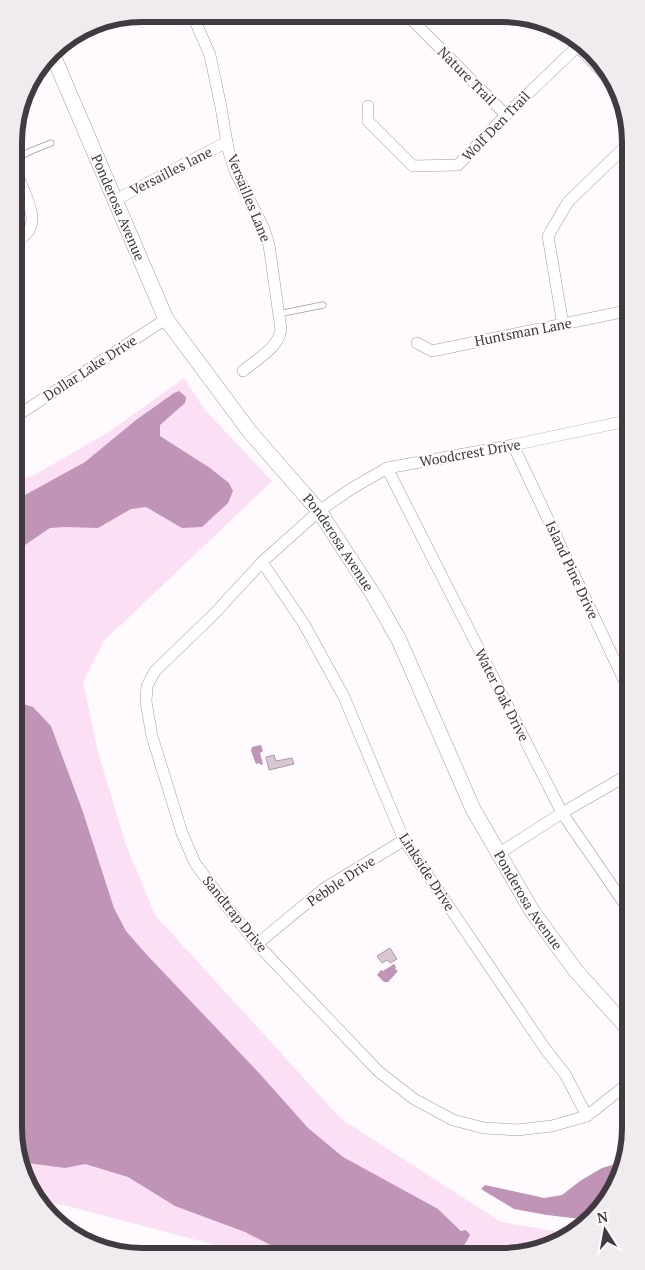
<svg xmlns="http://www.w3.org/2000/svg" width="645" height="1270" viewBox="0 0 645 1270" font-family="'PT Serif',serif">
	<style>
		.green { fill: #fbdff5 }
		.water { fill: #bf94b6 }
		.building { fill: #d9c5d4; stroke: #ac9aa8 }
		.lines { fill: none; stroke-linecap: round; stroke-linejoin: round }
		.lane-casing { stroke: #aa97a5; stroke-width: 7 }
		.street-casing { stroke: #aa97a5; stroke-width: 12 }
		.secondary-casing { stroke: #aa97a5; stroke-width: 16 }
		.lane { stroke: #fff; stroke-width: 5.5 }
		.street { stroke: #fff; stroke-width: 11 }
		.secondary { stroke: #fff; stroke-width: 15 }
		.labels { text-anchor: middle; stroke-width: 4; stroke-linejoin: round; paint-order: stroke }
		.street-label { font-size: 14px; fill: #413a40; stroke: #fefafd }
		.rim { fill: none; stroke: #413a40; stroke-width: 6 }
	</style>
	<rect width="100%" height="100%" fill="#fefafd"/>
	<path class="green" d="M184 378 205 410 272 481 104 641 83 682 98 752 126 845 155 915 341 1119 501 1222 566 1233 544 1250 461 1251 469 1235 466 1230 462 1231 438 1209 410 1251 241 1254 223 1247 64 1205 43 1202 20 1169 19 1162 65 1168 147 955 126 931 114 908 82 809 51 726 20 703H14V482L36 474 109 432Z"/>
	<g class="water">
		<path d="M179 391 186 397 185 403 160 425V436L210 468 229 483 233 491 228 503 202 527 182 528 146 507 131 509 98 528 65 527 50 528 22 547 14 549V497L25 495 85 462 136 420 174 393Z"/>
		<path d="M14 703H20L33 707 51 726 82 809 114 908 126 931 147 955 259 1073 308 1128 343 1157 438 1209 461 1231 466 1230 470 1235 461 1251 286 1253 245 1232 175 1206 128 1177 85 1164 65 1168 19 1162 14 1127Z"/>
		<path d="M261 745 263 751 260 753 263 764 261 765 259 763 256 764 251 751 252 747Z"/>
		<path d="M394 964 396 967 395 969 398 971 388 982H384L377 975 381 970 383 971Z"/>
		<path d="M623 1157 617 1173 612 1180 602 1205 592 1215 580 1219 547 1215 514 1209 481 1189 485 1185 544 1198 562 1195 580 1181 602 1168 612 1165Z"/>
	</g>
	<g class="building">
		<path d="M274 755 276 761 292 758 294 764 269 770 266 757Z"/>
		<path d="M390 948 397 959 390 963 387 960 382 963 377 956Z"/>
	</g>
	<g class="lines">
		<g class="lane-casing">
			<g id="lane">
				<path d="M25 91H26"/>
				<path d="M15 159 31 151 51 143"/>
				<path d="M278 314 323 305"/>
			</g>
		</g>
		<g class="street-casing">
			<g id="street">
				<path d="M192 14 210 55 221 107 228 149 235 171 264 229 269 245 281 330C278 348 257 359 243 371"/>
				<path d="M407 15 506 115"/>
				<path d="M568 36 611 81"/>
				<path d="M368 106V121L413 166 458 165 506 115 581 43"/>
				<path d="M115 200 227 142"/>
				<path d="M15 241C24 238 31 231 32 221 33 210 21 181 15 172"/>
				<path d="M563 325 548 236 568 202 631 141"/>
				<path d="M417 343 432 351 631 310"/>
				<path d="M15 417 166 319"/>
				<path d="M513 445 631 695"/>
				<path d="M387 468 562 813 631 913"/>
				<path d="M262 562 304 624 344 697 404 840 546 1050 565 1074 587 1116"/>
				<path d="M498 854 562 813 631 773"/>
				<path d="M257 944 325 888 404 840"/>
				<path d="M631 1081 587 1116 552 1126 517 1130 484 1128 453 1120 414 1099 378 1071 257 944 225 904 195 863 182 833 152 736 146 702 147 686 155 671 214 614 262 562 319 511 351 489 387 468 513 445 631 420"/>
			</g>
		</g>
		<g class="secondary-casing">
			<g id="secondary">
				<path id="s1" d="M52 53 166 319 250 432 319 511 373 594 399 640 473 809 532 911 576 971 631 1032"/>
			</g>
		</g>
		<use href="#lane" class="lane"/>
		<use href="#street" class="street"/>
		<use href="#secondary" class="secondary"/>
	</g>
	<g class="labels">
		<g class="street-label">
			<text transform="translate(467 76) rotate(45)" y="5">Nature Trail</text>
			<text transform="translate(496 126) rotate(-46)" y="5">Wolf Den Trail</text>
			<text transform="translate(171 171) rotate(-27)" y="5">Versailles lane</text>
			<text transform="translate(249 198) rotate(68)" y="5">Versailles Lane</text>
			<text dy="5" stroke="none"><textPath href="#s1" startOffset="168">Ponderosa Avenue</textPath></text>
			<text transform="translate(523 332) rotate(-11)" y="5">Huntsman Lane</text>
			<text transform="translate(90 368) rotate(-33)" y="5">Dollar Lake Drive</text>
			<text transform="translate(470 453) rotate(-10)" y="5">Woodcrest Drive</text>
			<text dy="5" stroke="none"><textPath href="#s1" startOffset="572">Ponderosa Avenue</textPath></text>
			<text transform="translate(572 570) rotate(65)" y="5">Island Pine Drive</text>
			<text transform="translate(502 695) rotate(63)" y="5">Water Oak Drive</text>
			<text transform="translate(427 872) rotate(57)" y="5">Linkside Drive</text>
			<text transform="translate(341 881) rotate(-34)" y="5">Pebble Drive</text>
			<text dy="5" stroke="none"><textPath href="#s1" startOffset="978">Ponderosa Avenue</textPath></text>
			<text transform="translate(235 914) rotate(51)" y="5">Sandtrap Drive</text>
		</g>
	</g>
	<path d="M0 0H645V1270H0ZM142 22H502A120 120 0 0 1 622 142V1128A120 120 0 0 1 502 1248H142A120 120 0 0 1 22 1128V142A120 120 0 0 1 142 22Z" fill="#efebee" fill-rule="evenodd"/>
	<path class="rim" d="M142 22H502A120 120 0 0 1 622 142V1128A120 120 0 0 1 502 1248H142A120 120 0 0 1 22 1128V142A120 120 0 0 1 142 22Z"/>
	<g transform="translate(605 1230) rotate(349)" stroke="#fefafd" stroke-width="4" paint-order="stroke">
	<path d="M0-4L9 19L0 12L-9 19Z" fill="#413a40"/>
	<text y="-8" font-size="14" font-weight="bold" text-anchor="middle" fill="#413a40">N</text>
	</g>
</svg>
